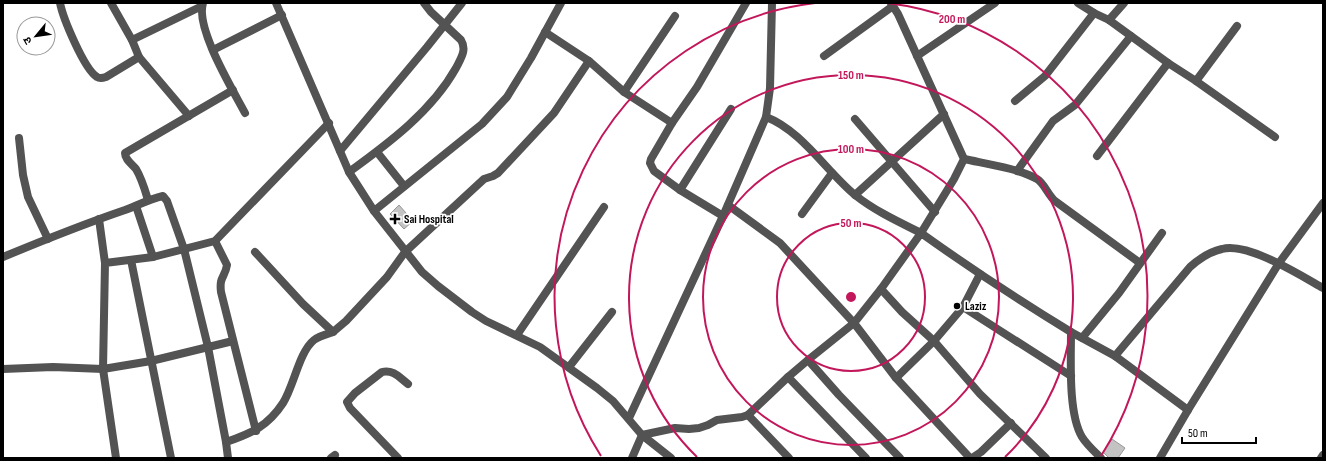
<svg xmlns="http://www.w3.org/2000/svg" width="1326" height="461" viewBox="0 0 1326 461" font-family="'Sofia Sans Condensed','Noto Sans Devanagari',sans-serif">
	<style>
		.building { fill: #c3c3c3; stroke: #979797 }
		.lines { fill: none; stroke-linecap: round; stroke-linejoin: round }
		.street { stroke: #535353; stroke-width: 8 }
		.ring { fill: none; stroke: #c2185b; stroke-width: 2 }
		.poi-dot { fill: #000; stroke: #fff; stroke-width: 1.5 }
		.labels { text-anchor: middle; stroke-width: 3.5; stroke-linejoin: round; paint-order: stroke }
		.poi-label { font-size: 12px; font-weight: bold; fill: #000; stroke: #fff; text-anchor: start }
		.centre { fill: #c2185b; stroke: #fff; stroke-width: 2 }
		.ring-label { font-size: 12px; text-anchor: middle; font-weight: bold; fill: #c2185b; stroke: #fff; stroke-width: 3.5; stroke-linejoin: round; paint-order: stroke }
	</style>
	<rect width="100%" height="100%" fill="#fff"/>
	<g class="building">
		<path d="M399 205 413 221 404 229 390 214Z"/>
		<path d="M1112 439 1125 448 1118 458H1109L1103 452Z"/>
	</g>
	<g class="lines">
		<g class="street">
			<path d="M60 3C63 18 84 69 97 77 100 79 103 78 106 77L139 57 132 40 111 3"/>
			<path d="M203 3C195 28 233 90 245 113"/>
			<path d="M276 3 349 172 374 211 422 272 438 286 472 312 486 321 540 347 597 388 613 401 642 435 671 458"/>
			<path d="M1078 3 1094 13 1109 20 1168 63 1196 81 1275 137"/>
			<path d="M1109 20 1124 3"/>
			<path d="M545 32 589 61 624 92 672 123"/>
			<path d="M132 40 202 6"/>
			<path d="M213 50 282 15"/>
			<path d="M824 56 893 6"/>
			<path d="M917 56 995 3"/>
			<path d="M139 57 189 116"/>
			<path d="M1196 81 1237 26"/>
			<path d="M624 92 675 16"/>
			<path d="M1015 101 1045 76 1094 13"/>
			<path d="M766 117C801 130 827 172 855 195 875 211 899 222 921 233L954 179 964 159 898 14 891 3"/>
			<path d="M855 119 935 212"/>
			<path d="M19 138 23 175 28 197 48 239"/>
			<path d="M340 151 427 47 462 3"/>
			<path d="M377 152 404 186"/>
			<path d="M1097 156 1168 63"/>
			<path d="M964 159C987 164 1017 168 1037 179 1044 183 1048 195 1055 201L1140 263"/>
			<path d="M1017 171 1053 121 1075 105 1131 36"/>
			<path d="M349 172C389 143 432 111 456 68 461 58 467 50 461 40L431 12 424 3"/>
			<path d="M680 190 731 109"/>
			<path d="M855 195 944 114"/>
			<path d="M148 200C145 190 142 179 136 169 132 164 125 160 125 153L233 90"/>
			<path d="M728 205 780 243 854 323 808 360 839 395 900 458"/>
			<path d="M136 206 153 257"/>
			<path d="M374 211 482 124 507 97 531 58 561 3"/>
			<path d="M802 214 832 173"/>
			<path d="M723 216 680 190 654 171 650 163 651 159 672 123 697 87 746 3"/>
			<path d="M99 219 105 263"/>
			<path d="M215 241 227 265C225 278 219 276 221 292L256 431"/>
			<path d="M255 252 303 304 333 332 346 321 387 277 405 252 484 179 493 176 498 173 554 113 589 61"/>
			<path d="M3 257C44 240 84 224 125 210 138 205 150 199 163 196L167 201 184 249 208 347 226 442 228 458"/>
			<path d="M131 260 171 458"/>
			<path d="M881 289 854 323 896 378 970 458"/>
			<path d="M963 307 1071 376"/>
			<path d="M1071 332 1115 356 1188 410"/>
			<path d="M517 335 604 207"/>
			<path d="M1082 338 1119 293 1162 233"/>
			<path d="M1115 356 1190 267C1200 258 1209 252 1222 249 1248 242 1300 275 1323 288"/>
			<path d="M808 360 788 377 866 458"/>
			<path d="M569 367 612 312"/>
			<path d="M3 369 53 367 103 369 151 361 233 341"/>
			<path d="M896 378 934 341 963 307 980 274"/>
			<path d="M748 415 789 458"/>
			<path d="M629 418 723 216 766 117 770 88 772 3"/>
			<path d="M226 442C252 433 268 426 283 403 294 386 299 352 314 340 319 336 327 334 333 332"/>
			<path d="M116 458 103 369 105 263 153 257 215 241 329 123"/>
			<path d="M331 458 335 455"/>
			<path d="M398 458 350 408 347 402 355 393 382 372C393 369 400 378 408 384"/>
			<path d="M632 458 642 435 675 428 689 429 699 428 708 425 717 420 742 417 748 415 788 377"/>
			<path d="M972 458 981 452 1011 423"/>
			<path d="M1046 458 980 394 934 341 902 312 881 289 921 233C970 268 1020 301 1071 332 1071 360 1068 414 1082 437 1087 445 1095 452 1101 458"/>
			<path d="M1160 458 1188 410 1279 263 1323 203"/>
			<path d="M1321 458 1323 455"/>
		</g>
	</g>
	<g class="ring">
		<circle cx="851" cy="297" r="74"/>
		<circle cx="851" cy="297" r="148"/>
		<path d="M697 457A222 222 0 1 1 1005 457"/>
		<path d="M601 456A296 296 0 0 1 815 3M887 3A296 296 0 0 1 1101 456"/>
	</g>
	<g class="poi-dot">
		<path d="M393 213h4v4h4v4h-4v4h-4v-4h-4v-4h4z"/>
		<circle cx="957" cy="306" r="4"/>
	</g>
	<g class="labels">
		<g class="poi-label">
			<text x="404" y="223">Sai Hospital</text>
			<text x="965" y="310">Laziz</text>
		</g>
	</g>
	<circle cx="851" cy="297" r="6" class="centre"/>
	<g class="ring-label">
		<text x="952" y="23">200 m</text>
		<text x="851" y="79">150 m</text>
		<text x="851" y="153">100 m</text>
		<text x="851" y="227">50 m</text>
	</g>
	<rect width="1326" height="461" fill="none" stroke="#000000" stroke-width="8"/>
	<g transform="translate(36 36) rotate(241)"><circle r="19" fill="#ffffff" stroke="#999999"/>
	<path d="M0-3L7 15L0 10L-7 15Z" fill="#000000"/>
	<text y="-6" font-size="11" font-weight="bold" text-anchor="middle" fill="#000000">उ</text>
	</g>
	<path d="M1182 437v6h74v-6" fill="none" stroke="#000000" stroke-width="2"/>
	<text x="1188" y="437" font-size="12" fill="#000000" stroke="#ffffff" stroke-width="3" paint-order="stroke">50 m</text>
</svg>
